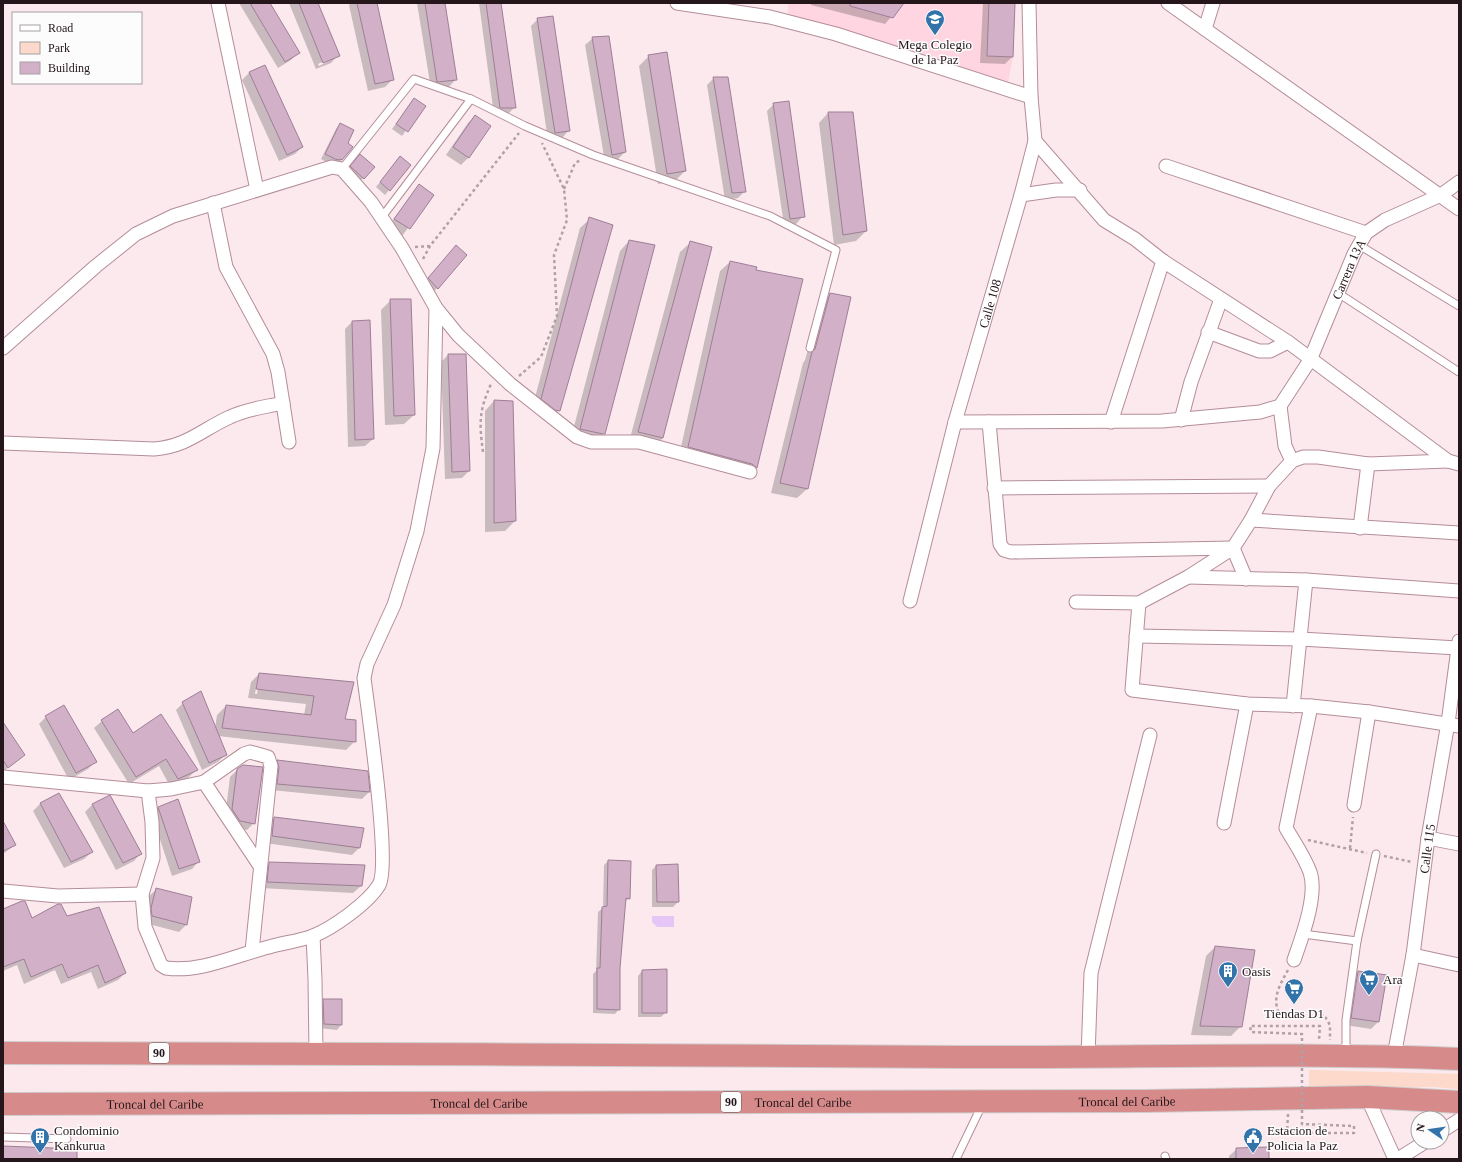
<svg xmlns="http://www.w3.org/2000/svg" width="1462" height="1162" viewBox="0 0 1462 1162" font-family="'Times New Roman',serif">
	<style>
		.built { fill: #fed5e1 }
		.green { fill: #fcd9ca }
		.water { fill: #e5c6f6 }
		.shadow { fill: #0003; fill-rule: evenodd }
		.building { fill: #d2b1c8; stroke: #9e7f96 }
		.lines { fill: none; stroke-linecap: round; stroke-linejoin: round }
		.service-casing { stroke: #b48d99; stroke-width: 9 }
		.minor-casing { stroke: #b48d99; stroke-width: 15 }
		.trunk-casing { stroke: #cfcccd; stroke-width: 24 }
		.path { stroke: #b1a0a5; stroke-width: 2.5; stroke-dasharray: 3 3; stroke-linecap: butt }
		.service { stroke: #fff; stroke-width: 7 }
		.minor { stroke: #fff; stroke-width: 13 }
		.trunk { stroke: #d68b8a; stroke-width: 22 }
		.path-bridge { stroke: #b1a0a5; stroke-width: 2.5; stroke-dasharray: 3 3; stroke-linecap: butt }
		.labels { text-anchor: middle; stroke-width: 3; stroke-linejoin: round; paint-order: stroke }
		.shield { fill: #fcfcfc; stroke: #655b5e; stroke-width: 1 }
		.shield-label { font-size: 12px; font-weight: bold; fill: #24161a }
		.poi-label { font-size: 13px; fill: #24161a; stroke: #fcfcfc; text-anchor: start }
		.street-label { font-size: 13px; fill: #24161a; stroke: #fcfcfc }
	</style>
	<rect width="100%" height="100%" fill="#fbe9ee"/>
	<path class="built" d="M788 3H1015L1013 57 1008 83 788 15Z"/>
	<path class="green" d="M1309 1070 1459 1074V1089L1433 1087 1309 1089Z"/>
	<path class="water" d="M652 916H674V927H657L652 922Z"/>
	<g class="shadow">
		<path d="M239 3H269L298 53 291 60 278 68Z"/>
		<path d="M289 3H317L338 55 331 63 316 69ZM331 58V60L319 66 318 64Z"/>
		<path d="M351 3H376L392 80 385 87 368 91 349 5Z"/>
		<path d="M417 3H444L456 79 449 87 431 89Z"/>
		<path d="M479 3H500L514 108 507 115H494Z"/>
		<path d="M811 3H903L885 24 811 5Z"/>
		<path d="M983 3H1014L1012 57 1005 64 980 63Z"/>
		<path d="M538 19 569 130 562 138 548 140 531 26Z"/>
		<path d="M593 38 625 152 618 159 605 162 585 45Z"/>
		<path d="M649 56 685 171 675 181 658 184 639 66Z"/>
		<path d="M265 66 302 147 295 154 279 161 242 80 249 73Z"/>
		<path d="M714 78 745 191 738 198 725 200 707 85Z"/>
		<path d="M414 99 424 106 402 136 392 129Z"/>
		<path d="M774 104 803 216 796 224 784 225 767 111Z"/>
		<path d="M828 113 866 231 856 241 834 245 819 123Z"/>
		<path d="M475 116 490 126 468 158 461 165 446 155 468 123Z"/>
		<path d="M340 124 347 143 342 160 337 164H330L321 159 336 129Z"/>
		<path d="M356 160 374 168 358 183 347 172Z"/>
		<path d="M396 162 389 190 385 195 376 187Z"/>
		<path d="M419 186 432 196 402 236 388 226Z"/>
		<path d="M590 219 559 410 549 420 532 409 580 228Z"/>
		<path d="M629 241 604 433 595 443 571 438 620 251Z"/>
		<path d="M690 243 663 438 653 447 629 442 680 252Z"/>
		<path d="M451 251 465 255 433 293 425 284Z"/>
		<path d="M730 262 755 271 802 280 756 467 746 477 679 456 720 271Z"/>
		<path d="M830 294 807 489 797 498 771 493 803 363 805 360 821 303Z"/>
		<path d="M391 300 414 415 404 424 385 425 381 310Z"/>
		<path d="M369 321 373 439 365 446 348 447 345 329 352 322Z"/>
		<path d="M448 355H465L469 471 462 478 445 479 441 362Z"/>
		<path d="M494 401 515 521 505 531 485 532V411Z"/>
		<path d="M259 674 352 683 344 720 355 741 346 750 218 736 226 754 218 762 202 770 176 710 183 703 215 728 217 715 226 706 304 715 306 704 248 698 251 682ZM257 682H259L257 694H255Z"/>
		<path d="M118 710 133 734 196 770 189 777 170 786 159 766 129 784 94 728 102 721Z"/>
		<path d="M46 717 95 762 88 769 69 780 39 724Z"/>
		<path d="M3 724 24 755 3 772Z"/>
		<path d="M278 761 369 792 362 799 271 790V768Z"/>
		<path d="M237 770 254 823 247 830 232 828 225 817 230 777Z"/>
		<path d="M58 794 92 852 84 859 64 868 33 811 40 804Z"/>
		<path d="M110 797 141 853 134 861 116 870 85 812 92 805Z"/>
		<path d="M159 808 199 861 192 869 172 876 152 815Z"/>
		<path d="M274 818 359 848 352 855 265 843 267 825Z"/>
		<path d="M3 823 15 845 3 854Z"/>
		<path d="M608 861 629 898 625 902 619 968V1009L615 1014 593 1013V974L596 971 598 912 603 908 604 865Z"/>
		<path d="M270 863 361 886 353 893 261 888 262 870Z"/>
		<path d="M677 865 678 902 673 907H652V870L656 866Z"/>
		<path d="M157 889 186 925 179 932 145 923V916L149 896Z"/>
		<path d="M3 910 31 920 66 917 125 973 118 980 98 989 91 972 61 984 55 970 24 984 17 965 3 971Z"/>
		<path d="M1215 947 1241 1026 1231 1036 1191 1035 1206 956Z"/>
		<path d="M642 971 666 1012 661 1017H638V976Z"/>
		<path d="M1359 972 1378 1022 1371 1029 1345 1025 1352 979Z"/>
		<path d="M324 1000H341V1025L337 1030 319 1028V1004Z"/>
		<path d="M1237 1149 1268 1159H1229V1156Z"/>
	</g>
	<g class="building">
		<path d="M250 3H270L300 53 285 62Z"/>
		<path d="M299 3H318L340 56 323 63Z"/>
		<path d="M357 3H377L394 80 375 84Z"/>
		<path d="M425 3H445L457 80 437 82Z"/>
		<path d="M486 3H501L516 108H500Z"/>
		<path d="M850 3H904L893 18 850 6Z"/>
		<path d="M989 3H1015L1013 57 987 56Z"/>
		<path d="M553 16 570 131 555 133 537 18Z"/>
		<path d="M609 36 626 152 612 155 592 37Z"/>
		<path d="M667 52 686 171 667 174 648 55Z"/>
		<path d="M265 65 303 147 287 155 249 72Z"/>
		<path d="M713 77H728L746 192 732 193Z"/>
		<path d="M414 98 426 106 408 132 396 124Z"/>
		<path d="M789 101 805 217 790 219 773 103Z"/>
		<path d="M828 112H853L867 231 843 235Z"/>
		<path d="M475 115 491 126 469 158 453 147Z"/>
		<path d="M340 123 354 130 348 143 353 147 342 160 340 159 339 160 335 159 325 154Z"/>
		<path d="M360 154 375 167 364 179 350 166Z"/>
		<path d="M400 156 411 165 390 191 380 182Z"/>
		<path d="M419 184 434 195 410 229 394 219Z"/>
		<path d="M589 217 613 225 560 411 555 410 541 399Z"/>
		<path d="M629 240 655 245 605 434H603L580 429Z"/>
		<path d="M690 241 712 247 663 438 638 432Z"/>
		<path d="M456 245 467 255 438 289 428 278Z"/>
		<path d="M730 261 757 267 756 270 803 279 757 468 752 464 688 447Z"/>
		<path d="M830 293 851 297 808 489 780 483 812 352 815 349Z"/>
		<path d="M390 299H411L415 415 394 416Z"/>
		<path d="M370 320 374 439 355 440 352 321Z"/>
		<path d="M448 354H466L470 471 452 472Z"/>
		<path d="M494 400 513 401 516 521 494 523Z"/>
		<path d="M259 673 354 682 345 719 356 720V742L222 728 226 705 311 715 314 696 256 689Z"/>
		<path d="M201 691 227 755 209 763 182 702Z"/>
		<path d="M64 705 97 762 76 773 45 716Z"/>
		<path d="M118 709 133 733 161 714 198 770 178 779 166 759 136 777 101 720Z"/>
		<path d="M3 722 25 755 8 768 3 760Z"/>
		<path d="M277 760 368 771 370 792 277 784 279 767Z"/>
		<path d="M243 765 263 767 255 824 240 821 232 809 237 769Z"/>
		<path d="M59 793 93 852 71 862 40 803Z"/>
		<path d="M110 795 142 854 123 863 92 804Z"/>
		<path d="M178 799 200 862 179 869 158 807Z"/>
		<path d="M274 817 364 828 360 848 272 836Z"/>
		<path d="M3 821 16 845 3 851Z"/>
		<path d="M608 860 631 861 630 899 626 898 620 968V1010L597 1009V968H600L602 907 607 906Z"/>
		<path d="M269 862 365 865 362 886 267 882Z"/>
		<path d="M678 864 679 902H657L656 865Z"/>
		<path d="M156 888 192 897 187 925 152 916 151 908Z"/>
		<path d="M22 901H25L32 918 58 904H61L67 916 99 907 126 973 105 983 98 965 68 978 62 964 31 977 24 959 3 967V909Z"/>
		<path d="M1215 946 1255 950 1242 1027 1200 1026Z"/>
		<path d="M667 969V1013H642V970Z"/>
		<path d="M1358 971 1387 975 1379 1022 1351 1018Z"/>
		<path d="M323 999H342V1025L324 1024Z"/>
		<path d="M3 1146 77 1149V1159H3Z"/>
		<path d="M1269 1147V1159H1236V1148Z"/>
	</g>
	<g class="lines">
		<g class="service-casing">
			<g id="service">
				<path d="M342 169 414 79 471 99 525 126 593 155 770 216 836 250 810 348"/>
				<path d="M382 217 471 99"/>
				<path d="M1359 245 1459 306"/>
				<path d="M1338 293 1459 372"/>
				<path d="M1303 934 1357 941"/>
				<path d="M1346 1055V1020L1357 941 1376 854"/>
				<path d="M3 1137 67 1139"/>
				<path d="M1165 1156 1166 1159"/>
				<path d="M956 1159 982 1105"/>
			</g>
		</g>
		<g class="minor-casing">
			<g id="minor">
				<path d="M218 3 257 190"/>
				<path d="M677 3 770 17 836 34 1031 97"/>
				<path d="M1168 3 1459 209"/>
				<path d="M1205 29 1213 3"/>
				<path d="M1035 141 1104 220 1135 239 1163 261 1288 342 1448 461 1459 464"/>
				<path d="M1166 166 1366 233"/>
				<path d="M1021 195 1056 190H1080"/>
				<path d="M213 203 226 267 273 354 278 372 289 442"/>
				<path d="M1208 332 1259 351H1270L1288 342"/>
				<path d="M3 348 96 266 136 234 173 216 332 167 342 169 371 202 402 248 436 308 458 335 510 384 577 437 591 442H639L750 472"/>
				<path d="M1280 406 1285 446 1292 461"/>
				<path d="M1181 420 1191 382 1221 299"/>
				<path id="s1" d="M955 422 1162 421 1260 412 1280 406 1310 360 1354 254 1366 233 1385 220 1441 195 1459 182"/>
				<path d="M989 422 1000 544 1004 550 1011 552 1233 548 1246 579"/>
				<path d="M1111 422 1163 261"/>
				<path d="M3 443 154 449C188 446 201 430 230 417 246 409 265 407 283 403"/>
				<path d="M994 488 1269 486"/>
				<path d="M1251 520 1459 533"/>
				<path d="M1360 528 1368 464"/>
				<path d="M1188 577 1306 580 1459 591"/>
				<path id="s2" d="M910 601 955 422 1021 195 1035 141 1031 97 1029 3"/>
				<path d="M1076 602 1139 603 1188 577 1233 548 1251 520 1269 486 1292 461 1303 457H1318L1368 464 1448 461"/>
				<path d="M1139 603 1132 690 1247 704 1311 706 1369 712 1459 726"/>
				<path d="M1136 636 1300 639 1458 648"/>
				<path d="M1293 706 1306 580"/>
				<path d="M3 777 148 791 171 789 204 782 244 754 250 752 268 757 271 766 252 951"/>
				<path d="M204 782 260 866"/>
				<path d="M148 791 152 822 153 858 142 894 145 927 161 965 166 968C200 973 236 955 269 947 283 943 299 941 313 936 333 928 368 903 379 885 391 864 368 710 364 678L367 664 394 605 417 531 433 448 436 308"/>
				<path d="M1354 805 1369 712"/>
				<path d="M1224 823 1247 704"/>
				<path d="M1428 838 1459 844"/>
				<path d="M3 891 58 896 142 894"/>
				<path d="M313 936 315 979 316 1053"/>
				<path d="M1413 955 1459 965"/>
				<path d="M1294 960C1302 937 1318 895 1310 872 1304 856 1294 842 1286 828L1311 706"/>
				<path id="s3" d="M1394 1056 1413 955 1428 838 1448 723 1459 641"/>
				<path d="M1088 1057 1091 973 1150 735"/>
				<path d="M1367 1097 1395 1159"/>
				<path d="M1442 1131 1459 1120"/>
				<path d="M1398 1159 1425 1142"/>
			</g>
		</g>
		<g class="trunk-casing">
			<g id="trunk">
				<path d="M3 1053C323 1053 642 1055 962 1057 1127 1058 1293 1052 1459 1059"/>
				<path id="s4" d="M3 1104 1144 1101 1367 1097 1459 1102"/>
			</g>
		</g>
		<g class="path">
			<path d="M564 189 575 163 581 160"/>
			<path d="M415 247 430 246"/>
			<path d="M423 259 430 246 519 133"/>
			<path d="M519 376 541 357 557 316 554 255 567 220 564 189 542 143"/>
			<path d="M483 452C479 422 479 411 491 384"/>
			<path d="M1308 840 1367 853"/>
			<path d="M1350 848 1353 817"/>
			<path d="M1384 856 1412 862"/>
			<path d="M1288 970C1279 986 1270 1001 1282 1018L1324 1015 1330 1025V1040"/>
		</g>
		<use href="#service" class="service"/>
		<use href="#minor" class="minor"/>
		<use href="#trunk" class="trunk"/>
		<path class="path-bridge" d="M1288 1114 1287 1133H1354V1126L1302 1124V1034L1251 1032 1250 1026H1320L1319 1040"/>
	</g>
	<defs>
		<g id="school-pin" transform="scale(1)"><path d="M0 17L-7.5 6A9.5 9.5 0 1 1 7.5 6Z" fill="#3274aa" stroke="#fcfcfc"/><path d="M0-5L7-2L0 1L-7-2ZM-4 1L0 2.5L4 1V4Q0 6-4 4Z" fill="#fff"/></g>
		<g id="building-pin" transform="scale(1)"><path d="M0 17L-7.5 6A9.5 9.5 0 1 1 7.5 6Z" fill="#3274aa" stroke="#fcfcfc"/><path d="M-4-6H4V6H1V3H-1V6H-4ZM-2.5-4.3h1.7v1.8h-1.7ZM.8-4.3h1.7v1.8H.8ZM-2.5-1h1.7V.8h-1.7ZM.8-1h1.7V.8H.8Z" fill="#fff"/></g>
		<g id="supermarket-pin" transform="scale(1)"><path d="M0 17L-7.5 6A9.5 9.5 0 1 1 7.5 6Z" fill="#3274aa" stroke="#fcfcfc"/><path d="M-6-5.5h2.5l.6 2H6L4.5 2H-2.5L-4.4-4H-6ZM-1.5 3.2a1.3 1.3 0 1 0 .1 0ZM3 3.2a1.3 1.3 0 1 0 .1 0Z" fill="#fff"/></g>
		<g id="civic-pin" transform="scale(1)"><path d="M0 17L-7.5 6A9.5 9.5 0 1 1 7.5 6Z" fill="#3274aa" stroke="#fcfcfc"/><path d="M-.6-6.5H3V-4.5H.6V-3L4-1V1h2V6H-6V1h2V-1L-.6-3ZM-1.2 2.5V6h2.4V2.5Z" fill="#fff"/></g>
	</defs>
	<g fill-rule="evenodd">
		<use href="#school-pin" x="935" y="19"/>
		<use href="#building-pin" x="1228" y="971"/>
		<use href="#supermarket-pin" x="1369" y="979"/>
		<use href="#supermarket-pin" x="1294" y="988"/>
		<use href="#building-pin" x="40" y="1137"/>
		<use href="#civic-pin" x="1253" y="1137"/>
	</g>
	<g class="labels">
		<g class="shield">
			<rect x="149" y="1043" width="20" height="20" rx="3"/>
			<rect x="721" y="1092" width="20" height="20" rx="3"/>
		</g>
		<g class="shield-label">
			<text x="159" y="1057">90</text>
			<text x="731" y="1106">90</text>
		</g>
		<g class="poi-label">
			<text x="935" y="49" text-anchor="middle">Mega Colegio<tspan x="935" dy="15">de la Paz</tspan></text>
			<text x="1242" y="976">Oasis</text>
			<text x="1383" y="984">Ara</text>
			<text x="1294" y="1018" text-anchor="middle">Tiendas D1</text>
			<text x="54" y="1135">Condominio<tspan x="54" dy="15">Kankurua</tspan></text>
			<text x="1267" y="1135">Estacion de<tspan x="1267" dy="15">Policia la Paz</tspan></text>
		</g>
		<g class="street-label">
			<text dy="5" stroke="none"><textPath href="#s1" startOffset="480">Carrera 13A</textPath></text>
			<text dy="5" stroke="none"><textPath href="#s2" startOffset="308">Calle 108</textPath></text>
			<text dy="5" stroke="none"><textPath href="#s3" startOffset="210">Calle 115</textPath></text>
			<text dy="5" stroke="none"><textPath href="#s4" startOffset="1124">Troncal del Caribe</textPath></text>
			<text dy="5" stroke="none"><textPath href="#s4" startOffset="476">Troncal del Caribe</textPath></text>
			<text dy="5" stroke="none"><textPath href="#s4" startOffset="800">Troncal del Caribe</textPath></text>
			<text dy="5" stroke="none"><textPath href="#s4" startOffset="152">Troncal del Caribe</textPath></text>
		</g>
	</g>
	<rect width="1462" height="1162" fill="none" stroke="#24161a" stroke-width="8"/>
	<rect x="12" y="12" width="130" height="72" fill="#fcfcfc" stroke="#a6a0a2"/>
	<rect x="20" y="25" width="20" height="6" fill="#ffffff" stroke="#a6a0a2"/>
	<text x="48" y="32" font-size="12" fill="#24161a">Road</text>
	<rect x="20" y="42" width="20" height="12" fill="#fcd9ca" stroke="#a6a0a2"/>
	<text x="48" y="52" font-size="12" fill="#24161a">Park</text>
	<rect x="20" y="62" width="20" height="12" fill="#d2b1c8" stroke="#a6a0a2"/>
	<text x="48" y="72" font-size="12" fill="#24161a">Building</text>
	<g transform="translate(1430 1130) rotate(283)"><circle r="19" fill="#fcfcfc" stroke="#a6a0a2"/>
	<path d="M0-3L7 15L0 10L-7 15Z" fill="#3274aa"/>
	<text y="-6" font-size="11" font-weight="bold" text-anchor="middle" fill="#24161a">N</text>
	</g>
</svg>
